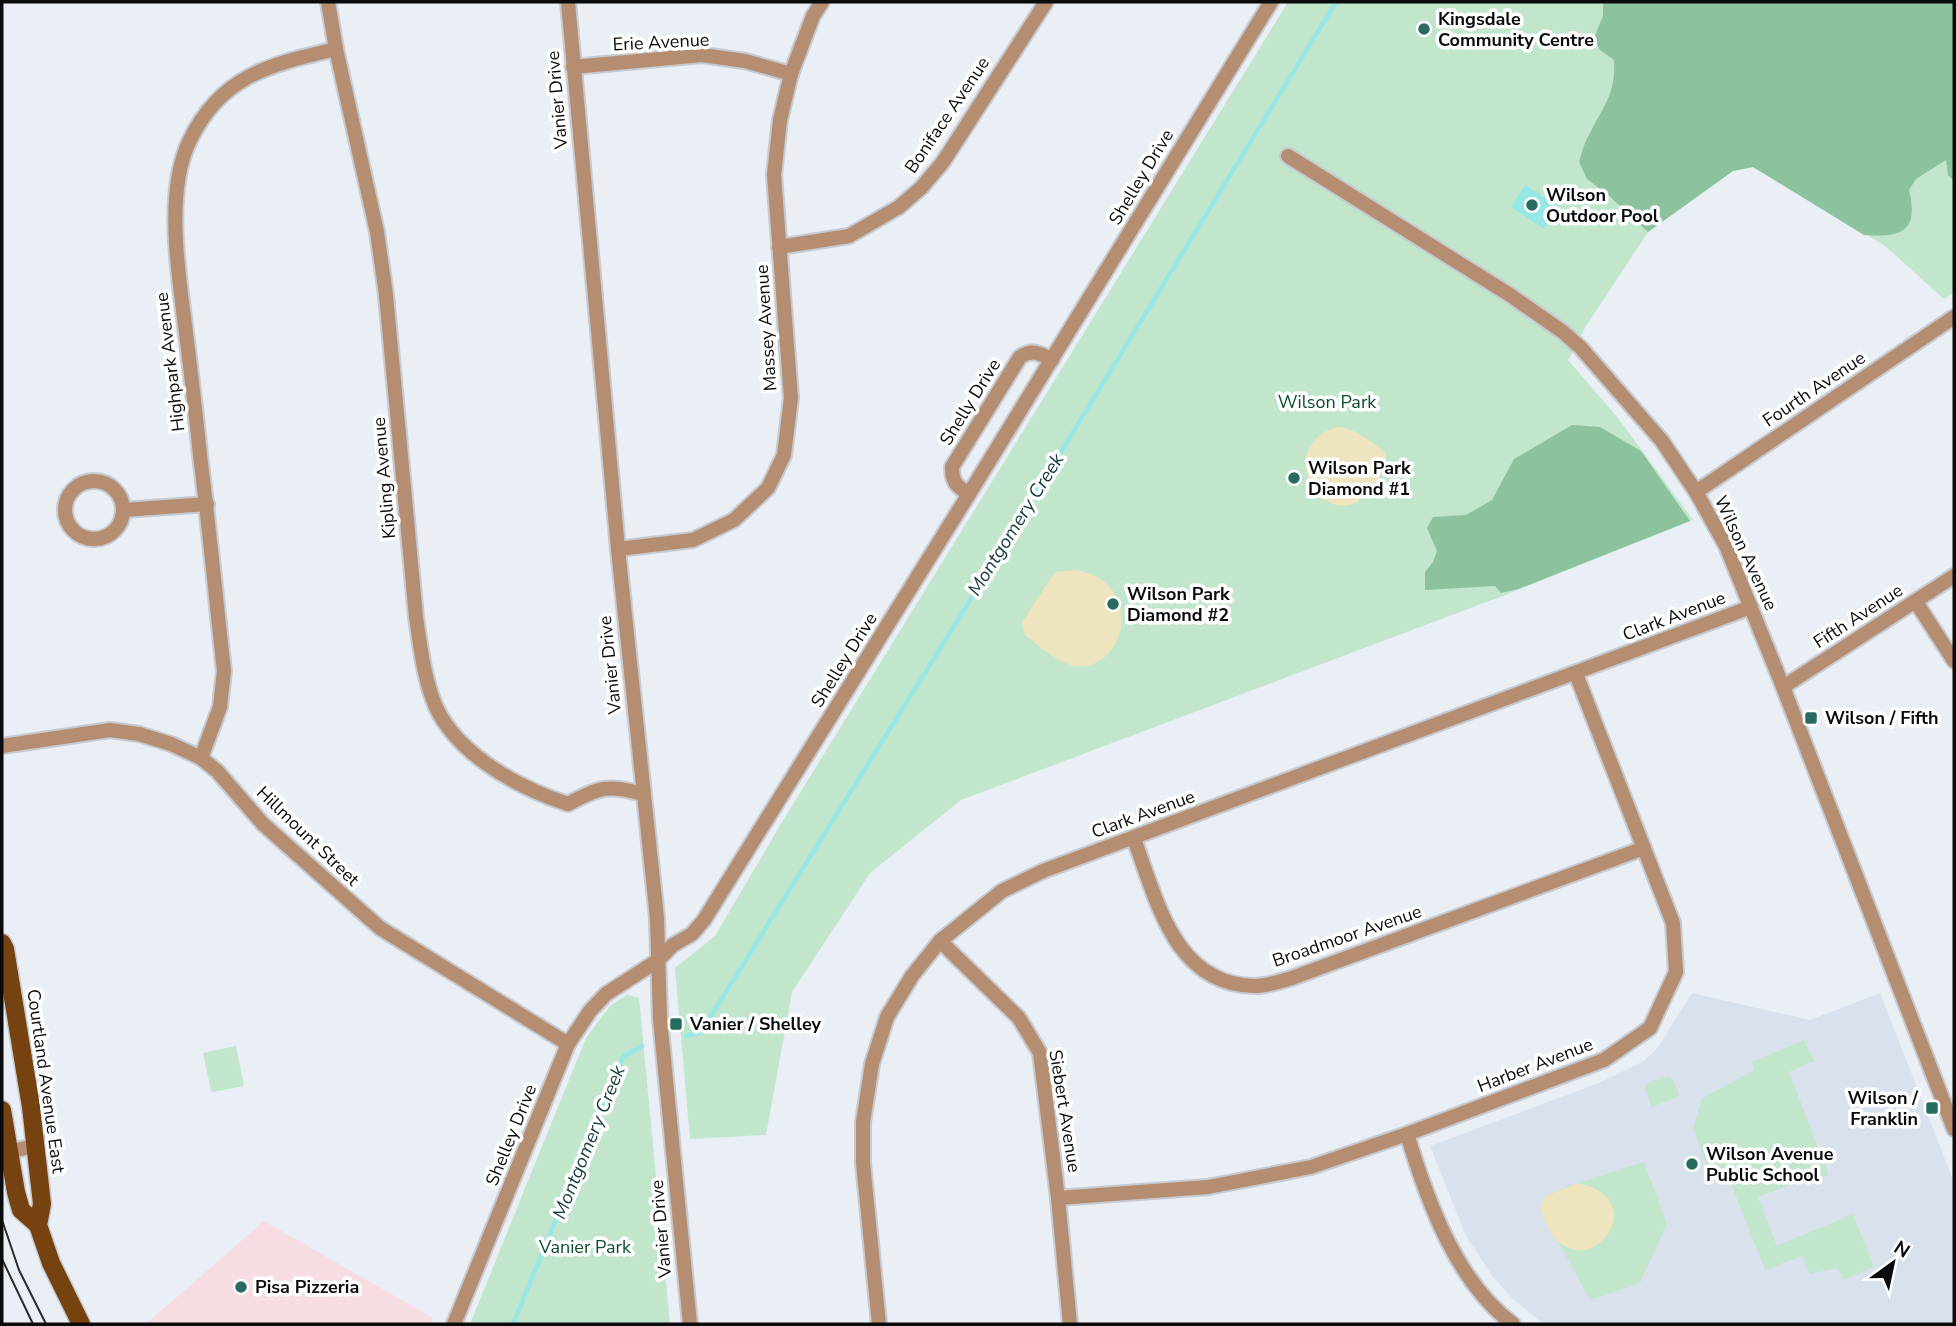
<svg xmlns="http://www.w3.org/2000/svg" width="1956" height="1326" viewBox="0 0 1956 1326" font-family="'Nunito Sans',sans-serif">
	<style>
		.commercial { fill: #f7dde1 }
		.built { fill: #d9e1ed }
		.green { fill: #c1e6cc }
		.forest { fill: #8cc39e }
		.sand { fill: #eee5bf }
		.water { fill: #97e7e7 }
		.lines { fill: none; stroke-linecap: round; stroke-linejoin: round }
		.stream { stroke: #97e7e7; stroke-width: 4.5 }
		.minor-casing { stroke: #c6cad0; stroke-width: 18 }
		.major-casing { stroke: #c6cad0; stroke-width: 21 }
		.minor { stroke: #b58e71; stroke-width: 14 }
		.major { stroke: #764210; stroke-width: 18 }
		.tram { stroke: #2a2b2e; stroke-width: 2 }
		.poi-dot { fill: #276c5f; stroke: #fff; stroke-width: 2.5 }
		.labels { text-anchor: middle; stroke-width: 7; stroke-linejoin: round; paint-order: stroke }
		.poi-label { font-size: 18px; font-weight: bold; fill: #0a0b0d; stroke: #fff; text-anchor: start }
		.street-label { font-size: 18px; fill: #0a0b0d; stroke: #fff }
		.park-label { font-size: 18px; fill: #0b4d2b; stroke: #fff }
		.water-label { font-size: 19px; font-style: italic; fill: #143b3b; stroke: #fff }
	</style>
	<rect width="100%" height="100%" fill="#eaeef5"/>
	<path class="commercial" d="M264 1221 433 1318 430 1324H146Z"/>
	<path class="built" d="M1692 993 1810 1020 1880 993 1954 1182V1324H1544L1514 1300 1493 1277 1466 1236 1430 1146 1599 1083 1644 1061 1658 1047Z"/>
	<g class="green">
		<path d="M1288 2H1954V292L1944 299 1884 245 1753 167 1733 171 1648 232 1586 326 1568 360 1618 418 1693 520 1500 597 961 800 870 873 792 992 766 1135 690 1139 675 968 715 936 782 822Z"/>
		<path d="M627 995 639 998 670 1324H470L586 1038 610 1006Z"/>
		<path d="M1804 1040 1814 1061 1789 1072 1829 1175 1809 1182 1807 1178 1758 1197 1777 1246 1853 1214 1874 1267 1843 1280 1837 1268 1810 1274 1802 1256 1765 1270 1730 1181 1706 1163 1693 1128 1702 1098 1755 1070 1752 1062Z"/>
		<path d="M236 1046 244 1086 213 1092 211 1091 203 1053Z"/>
		<path d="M1669 1077 1674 1081 1679 1094 1677 1097 1652 1107 1645 1089 1647 1082Z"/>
		<path d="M1644 1162 1667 1224 1640 1283 1590 1300 1540 1209 1545 1196 1563 1188Z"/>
	</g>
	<g class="forest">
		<path d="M1603 2H1954V181L1948 175 1946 160 1916 179 1909 190C1919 231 1902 238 1864 235L1753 167 1733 171 1648 232 1607 194 1587 179 1579 162C1582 153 1584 143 1589 135 1603 106 1616 95 1614 60L1600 50 1594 38 1603 16Z"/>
		<path d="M1572 425 1600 427 1641 451 1690 521 1518 589 1501 593 1495 586 1425 590V572L1433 562 1437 551 1427 528 1433 517 1466 515 1492 500 1514 459Z"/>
	</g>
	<g class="sand">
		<path d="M1336 427C1355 427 1371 442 1386 453 1387 468 1380 475 1372 487 1334 545 1266 452 1336 427Z"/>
		<path d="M1075 570C1147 581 1126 672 1076 666 1058 664 1039 645 1025 635L1022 622 1055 572Z"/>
		<path d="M1576 1184C1586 1184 1594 1187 1602 1193 1636 1219 1591 1270 1559 1242 1550 1235 1545 1219 1540 1209L1545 1196Z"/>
	</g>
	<path class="water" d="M1525 185 1558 206 1544 229 1511 207Z"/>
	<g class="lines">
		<g class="stream">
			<path d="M686 1036 701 1032 987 573 1336 2"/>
			<path d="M513 1324 623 1057 642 1046"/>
		</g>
		<g class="minor-casing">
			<g id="minor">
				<path d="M328 2 336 49 377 232 386 295 416 617C420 644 423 671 432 697 450 751 516 787 568 804 600 787 608 784 643 794"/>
				<path d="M568 2 618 549 657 918 660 1019 690 1324"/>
				<path d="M573 67 702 55 745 61 791 74"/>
				<path d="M1288 156 1510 295 1563 332 1581 348 1662 441 1696 492 1726 546 1783 687 1954 1129"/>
				<path d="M779 247 849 236 899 207 921 188 943 162 1046 2"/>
				<circle cx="94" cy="510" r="29"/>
				<path d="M1696 492 1954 317"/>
				<path d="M969 494C956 486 952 482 952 467L1020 357C1032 349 1040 353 1052 360"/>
				<path d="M124 510 207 504"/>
				<path d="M618 549 693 540 734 520 768 488 784 455 791 398 774 175 780 120 791 74 813 16 822 2"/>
				<path d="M1916 602 1954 661"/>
				<path d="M1783 687 1954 576"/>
				<path d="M2 746 110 730 139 734 171 744 201 758 217 771 263 824 380 928 568 1044"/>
				<path d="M201 758 220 707 224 671C216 599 209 526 200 455 196 414 191 374 186 333 179 277 164 192 190 140 221 75 272 64 336 49"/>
				<path d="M1134 839C1157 900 1174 985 1255 986 1267 986 1281 981 1292 978L1644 848"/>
				<path d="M940 941 1019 1018 1040 1053 1058 1198 1070 1324"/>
				<path d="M1407 1134C1427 1200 1456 1282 1513 1324"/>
				<path d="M2 1153 35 1146"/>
				<path d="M1058 1198 1208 1187 1311 1167 1407 1134 1604 1060 1650 1028 1676 972 1673 923 1576 674"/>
				<path d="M454 1324 568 1044 590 1011 606 994 657 961 673 945 692 934 704 920 969 494 1271 2"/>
				<path d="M879 1324 863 1163V1122L872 1064 887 1017 912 976 940 941 1002 891 1043 871 1751 607"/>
			</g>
		</g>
		<g class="major-casing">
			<g id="major">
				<path d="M2 943 5 949 31 1107 42 1204 38 1225 51 1263 81 1324"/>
				<path d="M2 1110 16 1192 21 1210 38 1225"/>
			</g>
		</g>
		<use href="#minor" class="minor"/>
		<use href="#major" class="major"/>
		<g class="tram">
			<path d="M2 1220 19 1270 46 1324"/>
			<path d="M2 1259 33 1324"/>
		</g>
	</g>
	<g class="poi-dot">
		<circle cx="1424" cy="29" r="7"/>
		<circle cx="1532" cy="205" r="7"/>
		<circle cx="1294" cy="478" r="7"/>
		<circle cx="1113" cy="604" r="7"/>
		<rect x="1804" y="711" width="14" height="14" rx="3.5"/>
		<rect x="669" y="1017" width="14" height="14" rx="3.5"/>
		<rect x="1925" y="1101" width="14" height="14" rx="3.5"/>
		<circle cx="1692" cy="1164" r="7"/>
		<circle cx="241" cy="1287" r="7"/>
	</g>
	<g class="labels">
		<g class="poi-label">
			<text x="1438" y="25">Kingsdale<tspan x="1438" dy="21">Community Centre</tspan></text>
			<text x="1546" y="201">Wilson<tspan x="1546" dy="21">Outdoor Pool</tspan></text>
			<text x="1308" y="474">Wilson Park<tspan x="1308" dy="21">Diamond #1</tspan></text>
			<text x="1127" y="600">Wilson Park<tspan x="1127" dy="21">Diamond #2</tspan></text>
			<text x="1825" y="724">Wilson / Fifth</text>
			<text x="690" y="1030">Vanier / Shelley</text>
			<text x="1918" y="1104" text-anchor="end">Wilson /<tspan x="1918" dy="21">Franklin</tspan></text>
			<text x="1706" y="1160">Wilson Avenue<tspan x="1706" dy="21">Public School</tspan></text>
			<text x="255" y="1293">Pisa Pizzeria</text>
		</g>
		<g class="street-label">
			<text transform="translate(661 42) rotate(-3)" y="6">Erie Avenue</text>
			<text transform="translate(557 100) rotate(-95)" y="6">Vanier Drive</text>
			<text transform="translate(947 115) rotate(-56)" y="6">Boniface Avenue</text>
			<text transform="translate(1141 177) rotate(-59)" y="6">Shelley Drive</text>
			<text transform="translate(766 328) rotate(-94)" y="6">Massey Avenue</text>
			<text transform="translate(170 362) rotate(-97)" y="6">Highpark Avenue</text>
			<text transform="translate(1814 389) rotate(-34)" y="6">Fourth Avenue</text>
			<text transform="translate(970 402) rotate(-58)" y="6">Shelly Drive</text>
			<text transform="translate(384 478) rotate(-95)" y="6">Kipling Avenue</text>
			<text transform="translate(1746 553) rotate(65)" y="6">Wilson Avenue</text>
			<text transform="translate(1674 616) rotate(-21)" y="6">Clark Avenue</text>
			<text transform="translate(1858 616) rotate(-33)" y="6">Fifth Avenue</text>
			<text transform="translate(844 660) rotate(-58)" y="6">Shelley Drive</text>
			<text transform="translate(610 665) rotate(-96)" y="6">Vanier Drive</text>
			<text transform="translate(1143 814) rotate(-20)" y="6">Clark Avenue</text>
			<text transform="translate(308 836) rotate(44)" y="6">Hillmount Street</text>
			<text transform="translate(1347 936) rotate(-19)" y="6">Broadmoor Avenue</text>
			<text transform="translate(1535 1065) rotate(-21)" y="6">Harber Avenue</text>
			<text transform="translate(46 1081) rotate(82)" y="6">Courtland Avenue East</text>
			<text transform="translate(1065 1111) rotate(81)" y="6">Siebert Avenue</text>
			<text transform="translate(511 1135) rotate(-68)" y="6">Shelley Drive</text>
			<text transform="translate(661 1229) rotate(-95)" y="6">Vanier Drive</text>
		</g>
		<g class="park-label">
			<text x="1327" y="408">Wilson Park</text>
			<text x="585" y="1253">Vanier Park</text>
		</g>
		<g class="water-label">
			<text transform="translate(1015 524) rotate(-58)" y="7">Montgomery Creek</text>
			<text transform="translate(588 1142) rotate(-68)" y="7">Montgomery Creek</text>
		</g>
	</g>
	<rect width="1956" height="1326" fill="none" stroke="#0a0b0d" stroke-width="7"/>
	<g transform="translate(1893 1263) rotate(33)" stroke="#ffffff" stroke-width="5" paint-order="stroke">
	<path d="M0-5L12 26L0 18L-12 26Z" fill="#0a0b0d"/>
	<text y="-10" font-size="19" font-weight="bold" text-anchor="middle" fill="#0a0b0d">N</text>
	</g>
</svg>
